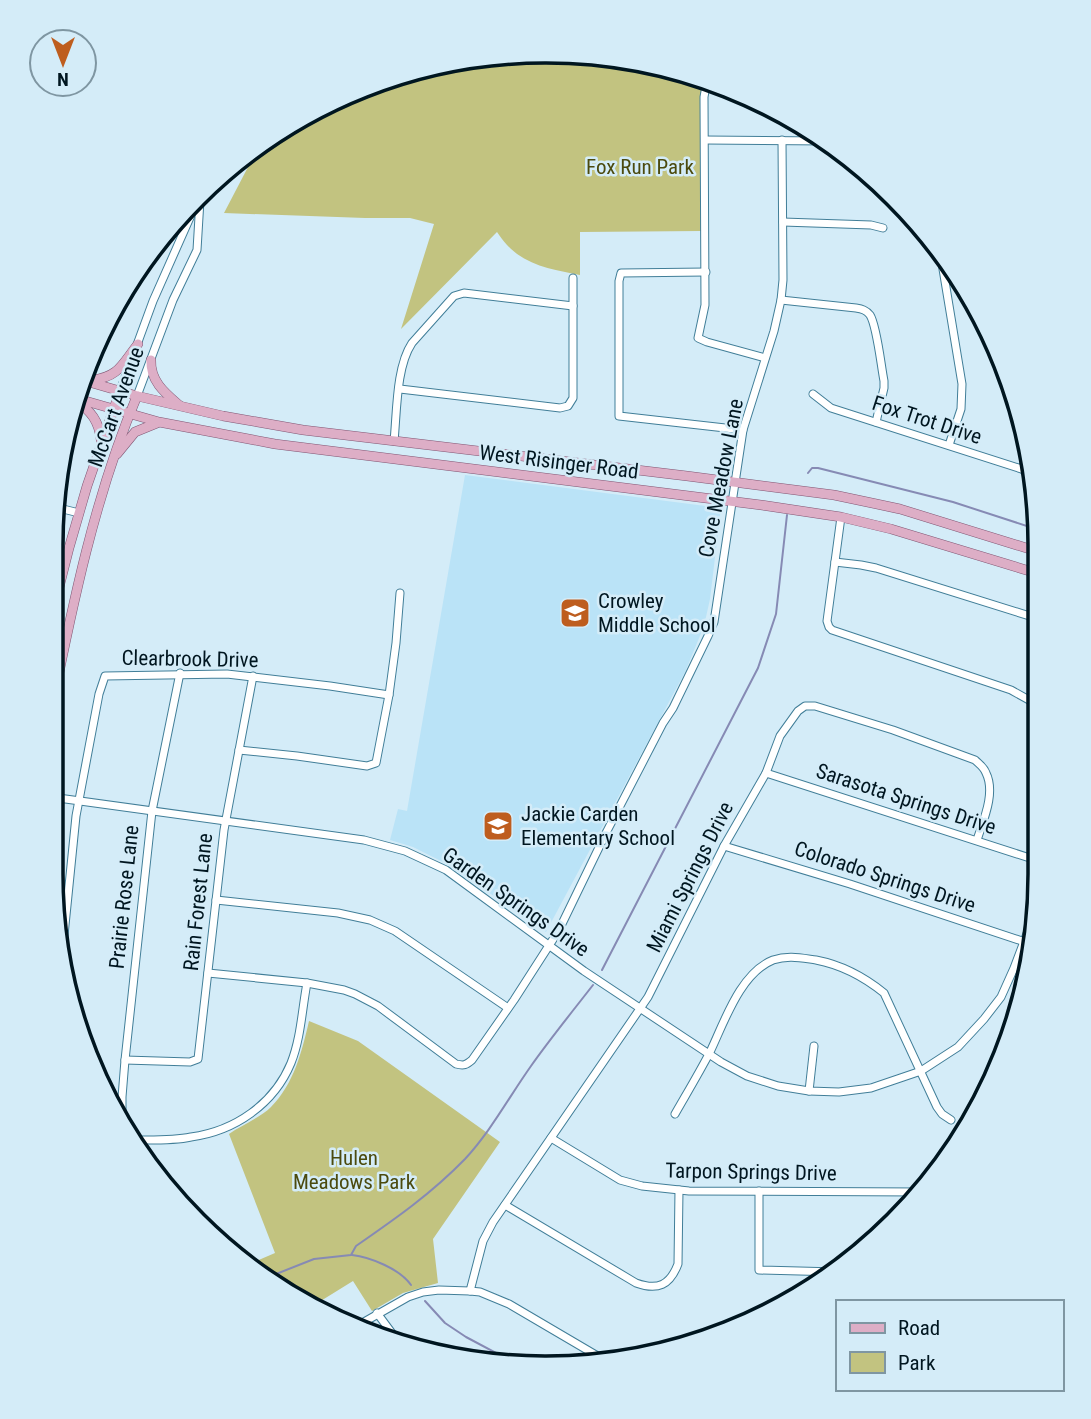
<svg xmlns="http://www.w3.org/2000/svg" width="1091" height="1419" viewBox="0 0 1091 1419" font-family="'Roboto Condensed',sans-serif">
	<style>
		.built { fill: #bae3f7 }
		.green { fill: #c2c380 }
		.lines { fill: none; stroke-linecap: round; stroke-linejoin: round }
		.stream { stroke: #868ab4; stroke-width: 2 }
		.minor-casing { stroke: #417e98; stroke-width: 9 }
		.major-casing { stroke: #815673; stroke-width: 10 }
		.minor { stroke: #fff; stroke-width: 7 }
		.major { stroke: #ddaec6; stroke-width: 9 }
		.labels { text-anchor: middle; stroke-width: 5; stroke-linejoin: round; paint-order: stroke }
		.park-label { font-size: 21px; fill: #4b4a0e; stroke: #d4ecf8 }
		.street-label { font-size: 21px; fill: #001620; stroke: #d4ecf8 }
		.poi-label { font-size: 21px; fill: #001620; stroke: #d4ecf8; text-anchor: start }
		.rim { fill: none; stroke: #001620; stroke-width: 3.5 }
	</style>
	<rect width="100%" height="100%" fill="#d4ecf8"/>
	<path class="built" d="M465 475 721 508 710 599 704 626 695 648 685 672 546 932 449 865 413 847 390 840 398 809 407 811Z"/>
	<g class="green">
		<path d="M546 51 642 60 703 79 700 102 701 231 580 232V275C555 270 526 266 507 245 503 241 500 236 497 232L401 329 434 224 410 218H365L224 213 260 144 271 134 357 88 449 60Z"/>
		<path d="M309 1021 358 1041 500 1142 433 1239 438 1283 403 1293 372 1311 353 1281 311 1307 298 1302 249 1264 275 1253 229 1134C241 1126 261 1117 271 1107 294 1084 302 1051 309 1021Z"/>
	</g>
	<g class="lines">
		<g class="stream">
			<path d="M808 473 812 468H818L953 502 1036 529"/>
			<path d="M602 970 758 668 776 614 787 515"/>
			<path d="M352 1255C370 1257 400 1269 411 1285"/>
			<path d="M266 1278 314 1259 351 1255 356 1246C395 1219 431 1194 465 1159 491 1131 509 1097 531 1066 550 1039 572 1012 593 985"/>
			<path d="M425 1301 445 1323 466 1337 511 1361"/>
		</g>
		<g class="minor-casing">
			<g id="minor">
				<path d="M707 80 704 97 705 305 698 338 707 342 765 358"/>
				<path d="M705 140 829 141"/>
				<path d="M783 222 871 225 883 228"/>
				<path d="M940 251 962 384 961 409 949 445"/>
				<path d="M706 272 621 273 619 281V416L743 430"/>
				<path d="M781 300 856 308C862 309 866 310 870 315 877 326 881 366 884 381V388L876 422"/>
				<path d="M400 389 560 408 568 406 573 398V278"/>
				<path d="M120 391 153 301 196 204"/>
				<path d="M813 394 831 408 1034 473"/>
				<path d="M137 396 173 300 197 250 200 200"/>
				<path d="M394 441C397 412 396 367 412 343L454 296 464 293 573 306"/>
				<path d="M1022 469 1029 450"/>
				<path d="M52 509H63L79 513"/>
				<path d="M841 517 827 621 829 627 832 630 1011 690 1029 700 1036 707"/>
				<path d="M835 562 861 565 876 568 1036 618"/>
				<path d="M239 750 297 756 367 766 376 763 389 695 396 643 400 593"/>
				<path d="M766 773 1036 860"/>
				<path d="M51 797 364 840 405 851 446 870 584 971 721 1062 747 1076 778 1086 809 1091 839 1092 871 1088 921 1071 958 1047 984 1019 1001 997 1014 968 1036 910"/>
				<path d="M724 846 850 884 1034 945"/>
				<path d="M216 900 338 913 370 920 395 931 508 1008"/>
				<path d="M62 955 76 816 99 694 105 676 227 674 330 686 389 695"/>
				<path d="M208 973 307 983 344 990 355 994 378 1006 456 1064C464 1066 466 1065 472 1060L514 1000 559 930 607 831 663 723 673 708 708 636 714 622 743 430 774 331 781 300 783 280 782 140"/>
				<path d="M125 1060 190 1062 198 1059 224 830 253 676"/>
				<path d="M809 1091 814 1046"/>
				<path d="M675 1114C687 1093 699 1073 710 1052 724 1023 740 973 773 960 788 955 801 958 816 960 842 965 863 976 884 993L937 1107 942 1114 951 1120"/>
				<path d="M122 1127V1097L125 1060 152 811 180 673"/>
				<path d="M551 1138 620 1180 642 1186 689 1191 921 1192"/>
				<path d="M132 1140C151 1140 172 1141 191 1137 235 1131 274 1104 291 1063 301 1038 302 1009 307 983"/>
				<path d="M759 1191V1270L837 1272"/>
				<path d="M505 1205 636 1283C658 1291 670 1285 678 1264L679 1190"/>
				<path d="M470 1291 483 1241 493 1222 648 997 724 846 766 773 780 736 798 711 805 706H815L893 730 975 760C979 764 984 767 986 773 996 793 983 821 977 840"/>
				<path d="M377 1313 400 1344"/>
				<path d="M357 1326 408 1297 423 1292 439 1290 470 1291 480 1292 509 1304 606 1361"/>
			</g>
		</g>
		<g class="major-casing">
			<g id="major">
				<path d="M151 360C150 381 165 393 179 405"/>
				<path d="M82 380 137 396 223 416 303 430 687 476 834 495 900 509 1036 551"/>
				<path d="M92 380C119 377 122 364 138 344"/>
				<path d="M75 398 159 422 275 444 761 505 841 517 891 529 1036 573"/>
				<path d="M76 401C91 411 99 421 101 440"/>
				<path d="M117 454 135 432 157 423"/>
				<path d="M51 619 69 548 87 486 120 391"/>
				<path d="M51 712C72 607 95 495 137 396"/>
			</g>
		</g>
		<use href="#minor" class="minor"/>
		<use href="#major" class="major"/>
	</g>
	<defs>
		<g id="school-square" transform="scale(1.575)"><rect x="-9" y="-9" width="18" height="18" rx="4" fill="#be5d1e" stroke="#d4ecf8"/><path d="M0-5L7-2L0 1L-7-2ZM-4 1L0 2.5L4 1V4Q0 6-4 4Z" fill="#fff"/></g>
	</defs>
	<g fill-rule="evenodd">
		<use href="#school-square" x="575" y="613"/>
		<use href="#school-square" x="498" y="826"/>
	</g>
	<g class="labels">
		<g class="park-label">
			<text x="640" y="174">Fox Run Park</text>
			<text x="354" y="1165">Hulen<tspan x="354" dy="24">Meadows Park</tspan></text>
		</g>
		<g class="street-label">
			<text transform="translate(116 407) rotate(-70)" y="7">McCart Avenue</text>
			<text transform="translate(927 420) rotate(18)" y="7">Fox Trot Drive</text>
			<text transform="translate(559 462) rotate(7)" y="7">West Risinger Road</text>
			<text transform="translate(721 478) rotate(-79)" y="7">Cove Meadow Lane</text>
			<text transform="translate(190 659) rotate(1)" y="7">Clearbrook Drive</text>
			<text transform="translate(906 799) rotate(18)" y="7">Sarasota Springs Drive</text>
			<text transform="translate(690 877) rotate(-63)" y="7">Miami Springs Drive</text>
			<text transform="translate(885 877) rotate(18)" y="7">Colorado Springs Drive</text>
			<text transform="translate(124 897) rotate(-84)" y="7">Prairie Rose Lane</text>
			<text transform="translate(198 902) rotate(-84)" y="7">Rain Forest Lane</text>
			<text transform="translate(516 902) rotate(35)" y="7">Garden Springs Drive</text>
			<text transform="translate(751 1172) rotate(1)" y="7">Tarpon Springs Drive</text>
		</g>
		<g class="poi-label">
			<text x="598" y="608">Crowley<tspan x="598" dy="24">Middle School</tspan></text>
			<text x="521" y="821">Jackie Carden<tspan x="521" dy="24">Elementary School</tspan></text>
		</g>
	</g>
	<path d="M0 0H1091V1419H0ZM545 63H546A482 482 0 0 1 1028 545V874A482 482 0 0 1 546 1356H545A482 482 0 0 1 63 874V545A482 482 0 0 1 545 63Z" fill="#d4ecf8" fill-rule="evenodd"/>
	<path class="rim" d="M545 63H546A482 482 0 0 1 1028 545V874A482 482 0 0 1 546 1356H545A482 482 0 0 1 63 874V545A482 482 0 0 1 545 63Z"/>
	<rect x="836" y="1300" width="228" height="91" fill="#d4ecf8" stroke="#7f96a2" stroke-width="2"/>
	<rect x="850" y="1323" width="35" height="10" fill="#ddaec6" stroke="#7f96a2" stroke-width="2"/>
	<text x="898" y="1335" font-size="21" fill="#001620">Road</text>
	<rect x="850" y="1352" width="35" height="21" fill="#c2c380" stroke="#7f96a2" stroke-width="2"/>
	<text x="898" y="1370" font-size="21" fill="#001620">Park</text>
	<g transform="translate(63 63) rotate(180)"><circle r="33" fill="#d4ecf8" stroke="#7f96a2" stroke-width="2"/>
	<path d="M0-5L12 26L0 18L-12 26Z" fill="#be5d1e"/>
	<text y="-10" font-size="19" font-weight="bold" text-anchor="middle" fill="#001620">N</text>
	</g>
</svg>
